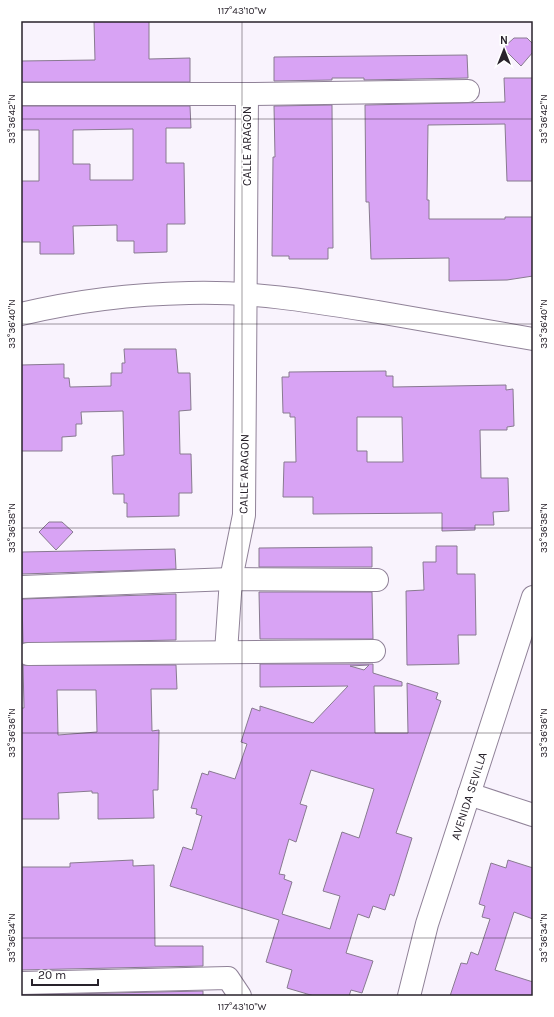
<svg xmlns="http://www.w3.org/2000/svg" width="554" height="1017" viewBox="0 0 554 1017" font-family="Karla,sans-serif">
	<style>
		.building { fill: #d8a3f4; stroke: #887a90; fill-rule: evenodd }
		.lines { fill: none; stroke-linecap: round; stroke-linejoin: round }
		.minor-casing { stroke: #908298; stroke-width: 24 }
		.minor { stroke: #fff; stroke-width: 22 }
		.ticks { fill: none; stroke: #28222b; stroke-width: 1; stroke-opacity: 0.45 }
		.labels { text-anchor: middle; stroke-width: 3.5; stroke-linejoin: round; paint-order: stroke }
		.street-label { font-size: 12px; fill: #28222b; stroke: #fff }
		.neatline { fill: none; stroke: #28222b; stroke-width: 1.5 }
		.ticks-label { font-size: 10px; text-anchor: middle; fill: #28222b }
	</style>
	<rect width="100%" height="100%" fill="#f9f3fd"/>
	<g class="building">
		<path d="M94 21H149V59L190 58V82H21V61L95 60Z"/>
		<path d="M514 38H527L533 44V52L521 66 503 48Z"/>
		<path d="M467 55 468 78 364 80V78H332V80L274 81V57Z"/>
		<path d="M504 78H533V181H507L505 124 428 125 427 200H429V219H505V217H533V276L507 280 449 281V258L371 259 369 202H366L365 105 505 102Z"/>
		<path d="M332 105 333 248H328V259H289V256H272L273 157H275L274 106Z"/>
		<path d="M21 106H190L191 128H166V163H184L185 224H167V252L134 253V241H117V225L73 226 74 254H40V242H22L21 181H39V130H21ZM133 129V180H90V164H73V130Z"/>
		<path d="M124 349H176L178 373H190L191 410 179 411 180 454H191L192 493H179V516L127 517V503H124V494H113L112 456 124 455 123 411 81 412 82 424H76V436L62 437V451H21V365L64 364V378H69L70 387 111 386V373H122V363H125Z"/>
		<path d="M386 371V376H393V387L506 385V390L513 389 514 426 507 427V430H480L481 478H508L509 511 493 512 494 525H475V530L442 531V513L313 514V497H283L284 462H296L295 417H290V413H283L282 377H289V372ZM357 417H402L403 462H367V451H357Z"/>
		<path d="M49 522H62L73 532 56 550 39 532Z"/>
		<path d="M436 546H457V574H475L476 635H458L459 664 407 665 406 591 424 590 423 562H436Z"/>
		<path d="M372 547V567H259V548Z"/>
		<path d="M175 549 176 569 22 574V552Z"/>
		<path d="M259 592H372L373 639H260Z"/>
		<path d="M176 594V640L23 643 22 599Z"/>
		<path d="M260 664H373V673L402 682V686H374L375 733H408L407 683 438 693 436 699 441 701 396 833 412 838 394 896 390 894 385 910 373 906 369 918 358 914 346 953 373 961 362 993 351 990 349 996H314L287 988 292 970 266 962 279 920 170 886 183 847 192 850 202 816 196 814 197 809 191 808 202 773 208 775 209 771 235 779 247 744 241 742 252 708 260 711V706L313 723 348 686 260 687ZM369 665 364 670 350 666ZM311 770 374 789 359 838 342 832 323 891 340 896 330 929 282 914 292 882 284 879 285 875 279 874 289 839 296 842 307 806 300 804Z"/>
		<path d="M23 665H176L177 689H151L152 731 159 730 158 790H153L154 818 98 819V793H92V791L58 793 59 819H21V708H24ZM57 690H96L97 732 58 735Z"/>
		<path d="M133 860V866L154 865 155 946H203V966L21 970V867H70V863Z"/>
		<path d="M508 860 533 868V919L514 912 495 970 533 982V996H450L461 963 467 964 471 952 478 955 490 919 482 917 485 906 479 904 491 863 506 868Z"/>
		<path d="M203 991V996H21V995Z"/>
	</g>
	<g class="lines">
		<g class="minor-casing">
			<g id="minor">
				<path d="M21 94H247L468 91"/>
				<path d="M21 314C76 301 132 294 189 293 252 291 316 302 378 312 430 321 481 330 533 339"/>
				<path d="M21 587 231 579 377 580"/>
				<path d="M226 652 231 579 244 515 247 94"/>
				<path d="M28 654 374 651"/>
				<path d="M469 794 533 815"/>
				<path d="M21 983 228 978 240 996"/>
				<path d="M409 996 427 924 533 597"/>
			</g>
		</g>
		<use href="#minor" class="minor"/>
	</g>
	<path class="ticks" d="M242 21V996M21 119H533M21 324H533M21 528H533M21 733H533M21 938H533"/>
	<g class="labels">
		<g class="street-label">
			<text transform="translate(247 146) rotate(-90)" y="4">CALLE ARAGON</text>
			<text transform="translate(244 474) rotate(-89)" y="4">CALLE ARAGON</text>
			<text transform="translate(469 796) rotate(-72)" y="4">AVENIDA SEVILLA</text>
		</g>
	</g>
	<rect width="554" height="1017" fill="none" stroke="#ffffff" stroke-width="44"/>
	<g transform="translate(504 50)" stroke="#ffffff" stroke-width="3" paint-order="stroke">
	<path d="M0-3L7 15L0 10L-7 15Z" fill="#28222b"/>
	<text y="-6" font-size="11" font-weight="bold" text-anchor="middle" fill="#28222b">N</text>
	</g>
	<path d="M32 979v6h66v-6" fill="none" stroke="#28222b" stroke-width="2"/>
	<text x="38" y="979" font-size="12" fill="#28222b" stroke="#ffffff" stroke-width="3" paint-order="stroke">20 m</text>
	<rect x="22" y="22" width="510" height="973" class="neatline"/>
	<g class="ticks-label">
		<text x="242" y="14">117°43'10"W</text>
		<text transform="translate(11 119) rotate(-90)" y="4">33°36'42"N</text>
		<text transform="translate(543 119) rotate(-90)" y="4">33°36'42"N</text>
		<text transform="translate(11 324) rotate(-90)" y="4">33°36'40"N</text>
		<text transform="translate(543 324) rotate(-90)" y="4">33°36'40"N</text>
		<text transform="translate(11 528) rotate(-90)" y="4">33°36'38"N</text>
		<text transform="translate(543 528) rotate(-90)" y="4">33°36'38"N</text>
		<text transform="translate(11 733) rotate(-90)" y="4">33°36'36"N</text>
		<text transform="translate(543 733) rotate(-90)" y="4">33°36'36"N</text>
		<text transform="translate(11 938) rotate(-90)" y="4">33°36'34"N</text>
		<text transform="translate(543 938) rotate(-90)" y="4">33°36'34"N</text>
		<text x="242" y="1010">117°43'10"W</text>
	</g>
</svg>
